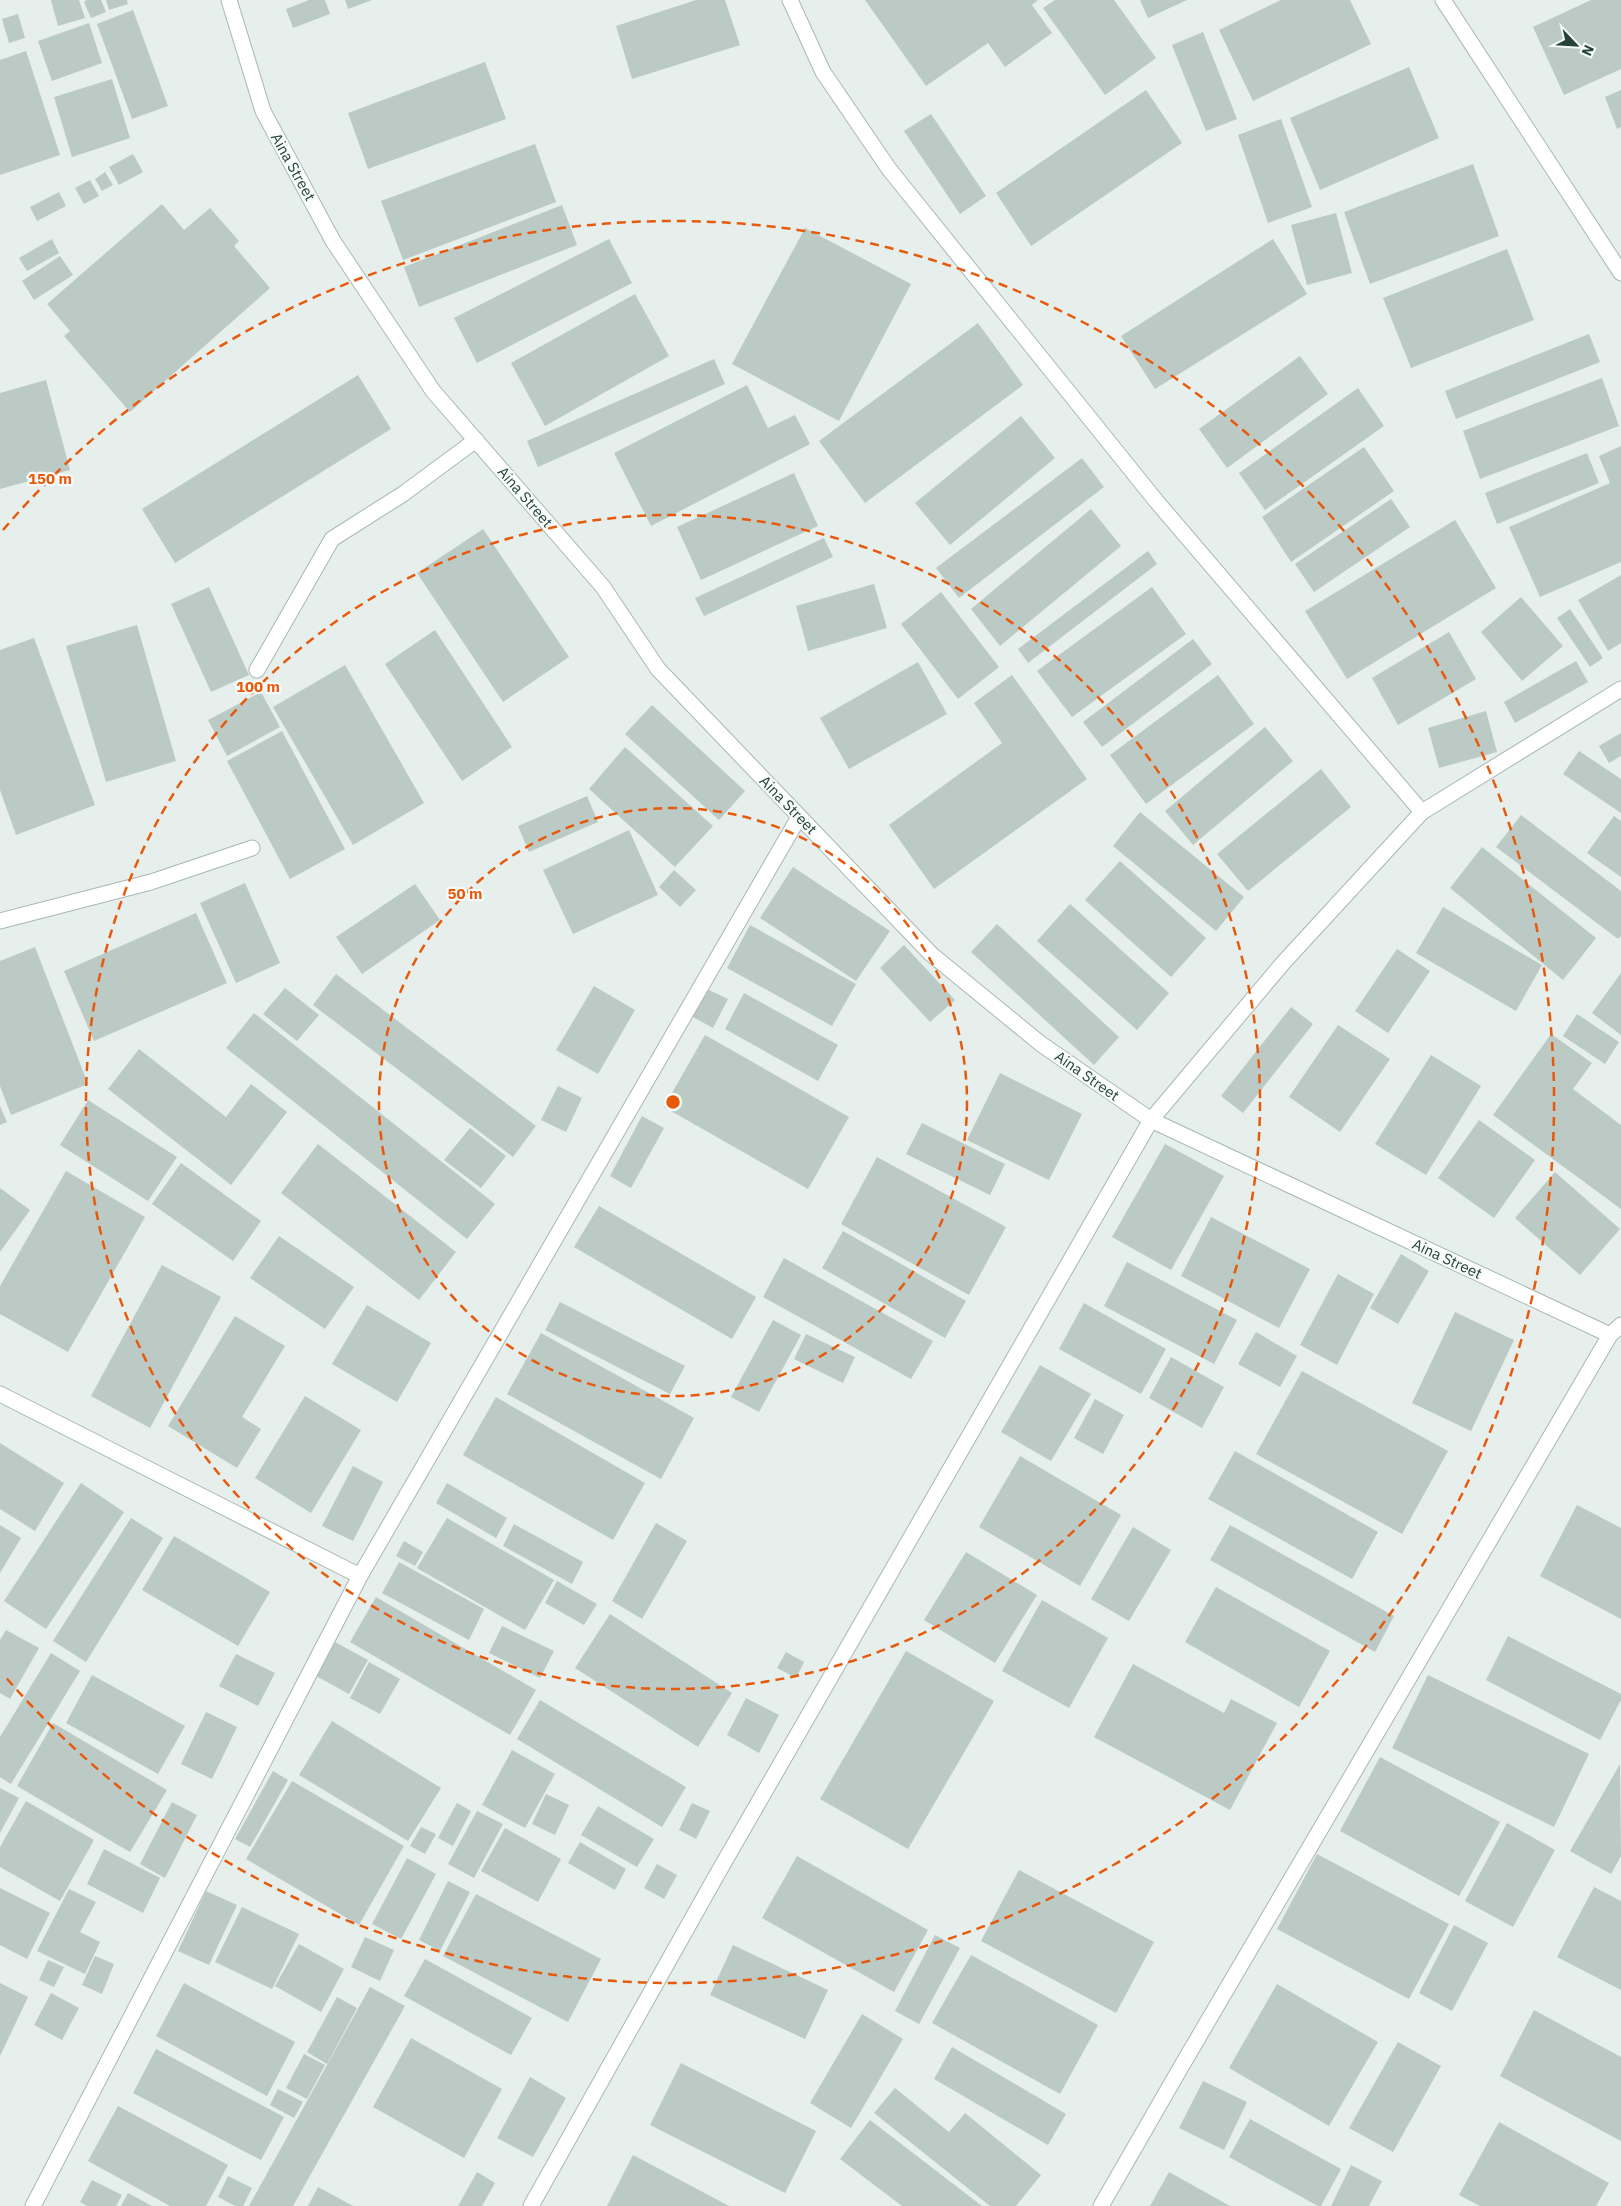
<svg xmlns="http://www.w3.org/2000/svg" width="1621" height="2206" viewBox="0 0 1621 2206" font-family="'IBM Plex Sans',sans-serif">
	<style>
		.building { fill: #bbcac4 }
		.lines { fill: none; stroke-linecap: round; stroke-linejoin: round }
		.minor-casing { stroke: #a8b8b2; stroke-width: 17 }
		.minor { stroke: #fff; stroke-width: 15 }
		.ring { fill: none; stroke: #e8590c; stroke-width: 2.5; stroke-dasharray: 9 6 }
		.labels { text-anchor: middle; stroke-width: 4.5; stroke-linejoin: round; paint-order: stroke }
		.street-label { font-size: 15px; fill: #24423a; stroke: #f7fbf9 }
		.centre { fill: #e8590c; stroke: #f7fbf9; stroke-width: 2.5 }
		.ring-label { font-size: 15px; text-anchor: middle; font-weight: bold; fill: #e8590c; stroke: #f7fbf9; stroke-width: 4.5; stroke-linejoin: round; paint-order: stroke }
	</style>
	<rect width="100%" height="100%" fill="#e6efeb"/>
	<g class="building">
		<path d="M51 0H79L85 18 58 26Z"/>
		<path d="M87 0H101L106 12 91 18 84 2Z"/>
		<path d="M106 0H127L128 4 109 10Z"/>
		<path d="M309 0H325L330 14 293 28 286 9Z"/>
		<path d="M345 0H372L348 9Z"/>
		<path d="M696 0H725L740 45 632 79 616 26Z"/>
		<path d="M865 0H1038L1032 5 1052 33 1005 67 988 43 926 86Z"/>
		<path d="M1055 0H1114L1156 58 1105 95 1043 8Z"/>
		<path d="M1140 0H1187L1148 18Z"/>
		<path d="M1281 0H1350L1371 44 1253 101 1219 30Z"/>
		<path d="M1591 0H1621V69L1564 95 1533 27Z"/>
		<path d="M133 10 168 106 132 119 97 24Z"/>
		<path d="M18 14 25 38 9 43 2 19Z"/>
		<path d="M89 23 102 63 52 81 38 41Z"/>
		<path d="M1203 32 1237 119 1206 131 1172 45Z"/>
		<path d="M26 51 60 155 0 175V60Z"/>
		<path d="M485 62 506 119 368 169 348 113Z"/>
		<path d="M1409 67 1439 138 1320 190 1290 118Z"/>
		<path d="M112 79 130 138 72 157 54 97Z"/>
		<path d="M1146 90 1182 143 1031 246 996 193Z"/>
		<path d="M1621 90V127L1617 129 1605 97Z"/>
		<path d="M931 114 986 196 960 214 904 131Z"/>
		<path d="M1281 119 1312 207 1268 223 1238 135Z"/>
		<path d="M535 144 556 202 403 260 381 201Z"/>
		<path d="M133 154 143 172 119 185 109 167Z"/>
		<path d="M1473 164 1499 236 1370 284 1344 212Z"/>
		<path d="M105 172 113 185 102 191 95 179Z"/>
		<path d="M90 180 99 196 84 204 75 188Z"/>
		<path d="M59 192 66 206 37 221 30 207Z"/>
		<path d="M162 204 184 230 210 208 239 241 234 246 270 288 130 412 64 336 70 331 47 304Z"/>
		<path d="M562 205 577 245 419 307 404 267Z"/>
		<path d="M1336 213 1352 273 1307 285 1291 225Z"/>
		<path d="M805 228 911 284 839 421 732 364Z"/>
		<path d="M52 239 59 253 27 271 19 258Z"/>
		<path d="M609 239 632 283 477 363 454 318Z"/>
		<path d="M1273 239 1307 294 1155 389 1121 336Z"/>
		<path d="M1507 249 1534 320 1411 368 1383 298Z"/>
		<path d="M60 256 73 275 34 300 22 281Z"/>
		<path d="M635 294 669 356 545 426 511 363Z"/>
		<path d="M978 323 1023 385 865 503 819 441Z"/>
		<path d="M1589 334 1600 362 1456 419 1445 391Z"/>
		<path d="M1300 356 1328 394 1227 468 1199 429Z"/>
		<path d="M714 359 725 384 538 467 527 441Z"/>
		<path d="M358 375 391 429 175 563 142 509Z"/>
		<path d="M1602 378 1619 426 1480 479 1463 431Z"/>
		<path d="M46 380 70 470 0 489V393Z"/>
		<path d="M747 385 768 428 795 415 810 444 651 526 614 453Z"/>
		<path d="M1358 388 1384 426 1265 510 1239 473Z"/>
		<path d="M1021 416 1055 458 950 545 915 503Z"/>
		<path d="M1621 446V562L1540 597 1509 527 1610 483 1599 456Z"/>
		<path d="M1364 447 1394 491 1291 562 1262 517Z"/>
		<path d="M1587 453 1599 483 1497 524 1485 493Z"/>
		<path d="M1082 458 1104 487 959 598 936 568Z"/>
		<path d="M794 473 818 526 701 580 677 527Z"/>
		<path d="M1391 499 1410 527 1314 592 1295 564Z"/>
		<path d="M1091 509 1121 546 1000 646 971 609Z"/>
		<path d="M1455 520 1496 588 1347 679 1305 611Z"/>
		<path d="M483 529 569 657 503 702 417 573Z"/>
		<path d="M824 538 833 557 704 616 695 598Z"/>
		<path d="M1148 551 1157 564 1028 663 1018 649Z"/>
		<path d="M1621 575V643L1608 651 1578 600Z"/>
		<path d="M874 584 887 628 808 651 796 606Z"/>
		<path d="M209 587 249 675 211 692 171 604Z"/>
		<path d="M1152 587 1186 634 1072 717 1037 671Z"/>
		<path d="M941 592 999 667 958 699 901 624Z"/>
		<path d="M1521 597 1563 646 1522 681 1481 632Z"/>
		<path d="M1570 609 1603 658 1590 667 1557 618Z"/>
		<path d="M137 625 176 761 106 782 66 646Z"/>
		<path d="M435 630 512 747 462 781 385 664Z"/>
		<path d="M1449 632 1476 679 1398 725 1372 678Z"/>
		<path d="M34 638 95 805 16 835 0 790V650Z"/>
		<path d="M1193 639 1212 664 1102 747 1083 722Z"/>
		<path d="M1576 661 1588 682 1515 723 1504 702Z"/>
		<path d="M918 662 947 714 849 769 820 718Z"/>
		<path d="M345 665 424 803 353 845 273 707Z"/>
		<path d="M1012 675 1087 779 934 889 889 825 1002 743 974 703Z"/>
		<path d="M1218 675 1254 724 1146 804 1110 755Z"/>
		<path d="M261 692 280 727 227 756 208 720Z"/>
		<path d="M652 705 745 791 719 820 625 734Z"/>
		<path d="M1486 711 1497 752 1439 768 1428 728Z"/>
		<path d="M1265 727 1293 761 1193 845 1165 811Z"/>
		<path d="M282 731 345 849 290 879 227 761Z"/>
		<path d="M1621 733V756L1609 763 1599 746Z"/>
		<path d="M625 747 713 826 675 867 589 789Z"/>
		<path d="M1579 751 1621 779V813L1563 774Z"/>
		<path d="M1321 769 1351 807 1248 891 1217 854Z"/>
		<path d="M587 796 598 822 529 852 518 826Z"/>
		<path d="M1140 812 1244 897 1216 931 1113 846Z"/>
		<path d="M1521 815 1621 891V936L1618 939 1496 847Z"/>
		<path d="M1614 816 1621 821V877L1587 853Z"/>
		<path d="M629 830 658 895 573 934 543 870Z"/>
		<path d="M1482 847 1596 938 1563 980 1450 888Z"/>
		<path d="M1120 861 1206 938 1171 977 1085 900Z"/>
		<path d="M793 867 890 931 856 981 760 918Z"/>
		<path d="M674 870 696 890 680 907 659 887Z"/>
		<path d="M245 883 280 963 236 983 200 903Z"/>
		<path d="M415 884 440 920 362 974 336 937Z"/>
		<path d="M1070 904 1169 993 1137 1030 1037 941Z"/>
		<path d="M1443 907 1542 965 1516 1011 1416 953Z"/>
		<path d="M196 913 227 983 94 1041 64 971Z"/>
		<path d="M997 924 1119 1037 1094 1065 971 952Z"/>
		<path d="M750 925 856 984 832 1026 727 968Z"/>
		<path d="M904 945 955 1000 930 1022 880 968Z"/>
		<path d="M35 947 88 1084 11 1115 0 1086V961Z"/>
		<path d="M1397 949 1430 971 1388 1033 1355 1011Z"/>
		<path d="M1621 973V1035L1592 1013Z"/>
		<path d="M336 974 536 1126 513 1157 313 1005Z"/>
		<path d="M594 986 635 1010 598 1074 556 1050Z"/>
		<path d="M285 988 319 1015 297 1041 263 1014Z"/>
		<path d="M705 988 728 999 713 1028 691 1016Z"/>
		<path d="M744 993 838 1045 818 1081 725 1029Z"/>
		<path d="M1291 1007 1313 1024 1243 1113 1221 1096Z"/>
		<path d="M254 1013 495 1204 467 1239 226 1048Z"/>
		<path d="M1577 1014 1619 1042 1605 1064 1563 1036Z"/>
		<path d="M1338 1025 1390 1059 1340 1132 1289 1097Z"/>
		<path d="M1551 1034 1592 1063 1573 1089 1621 1125V1209L1493 1115Z"/>
		<path d="M705 1035 849 1117 808 1189 664 1107Z"/>
		<path d="M139 1049 226 1117 251 1084 287 1112 231 1185 108 1089Z"/>
		<path d="M1431 1055 1481 1086 1426 1175 1375 1144Z"/>
		<path d="M1000 1073 1082 1114 1049 1180 967 1140Z"/>
		<path d="M558 1086 582 1098 566 1132 541 1120Z"/>
		<path d="M88 1100 177 1157 148 1201 60 1145Z"/>
		<path d="M0 1106 7 1122 0 1125Z"/>
		<path d="M642 1116 664 1128 631 1188 610 1176Z"/>
		<path d="M1479 1120 1535 1160 1494 1218 1438 1178Z"/>
		<path d="M922 1123 1005 1164 990 1195 906 1154Z"/>
		<path d="M470 1128 506 1156 481 1188 444 1160Z"/>
		<path d="M318 1144 456 1252 419 1300 281 1193Z"/>
		<path d="M1165 1144 1224 1176 1171 1270 1112 1237Z"/>
		<path d="M877 1157 1006 1227 969 1295 841 1224Z"/>
		<path d="M181 1163 261 1221 233 1261 152 1204Z"/>
		<path d="M66 1171 145 1217 68 1352 0 1314V1286Z"/>
		<path d="M1555 1172 1620 1229 1580 1275 1515 1218Z"/>
		<path d="M0 1188 30 1210 0 1252Z"/>
		<path d="M599 1206 756 1297 732 1339 574 1247Z"/>
		<path d="M1211 1217 1310 1269 1279 1328 1181 1276Z"/>
		<path d="M843 1231 966 1301 945 1338 822 1268Z"/>
		<path d="M279 1236 354 1287 325 1329 250 1278Z"/>
		<path d="M1401 1254 1429 1271 1398 1324 1370 1308Z"/>
		<path d="M784 1258 933 1341 911 1379 763 1297Z"/>
		<path d="M1127 1262 1237 1320 1214 1364 1104 1306Z"/>
		<path d="M162 1265 221 1297 150 1428 91 1396Z"/>
		<path d="M1338 1274 1374 1294 1337 1365 1300 1345Z"/>
		<path d="M560 1302 685 1366 670 1394 545 1330Z"/>
		<path d="M1084 1303 1166 1349 1141 1394 1059 1349Z"/>
		<path d="M367 1305 431 1343 397 1402 332 1364Z"/>
		<path d="M1455 1312 1514 1340 1471 1431 1412 1403Z"/>
		<path d="M235 1316 285 1346 242 1417 261 1429 237 1468 168 1426Z"/>
		<path d="M773 1320 801 1335 759 1412 731 1397Z"/>
		<path d="M1256 1332 1297 1356 1280 1387 1238 1364Z"/>
		<path d="M541 1333 694 1418 661 1479 507 1394Z"/>
		<path d="M806 1334 855 1357 843 1383 794 1359Z"/>
		<path d="M1171 1357 1224 1387 1202 1428 1149 1398Z"/>
		<path d="M1040 1365 1091 1394 1051 1461 1001 1432Z"/>
		<path d="M1302 1371 1448 1451 1402 1534 1256 1454Z"/>
		<path d="M305 1396 361 1430 311 1513 255 1478Z"/>
		<path d="M496 1397 645 1483 613 1540 463 1455Z"/>
		<path d="M1095 1399 1124 1415 1103 1454 1074 1438Z"/>
		<path d="M0 1443 64 1483 35 1531 0 1509Z"/>
		<path d="M1235 1451 1378 1532 1352 1579 1208 1499Z"/>
		<path d="M1020 1456 1121 1515 1080 1586 979 1527Z"/>
		<path d="M353 1466 383 1482 353 1541 322 1526Z"/>
		<path d="M81 1483 124 1512 46 1629 4 1601Z"/>
		<path d="M447 1483 507 1518 496 1538 436 1503Z"/>
		<path d="M1577 1505 1621 1528V1619L1540 1576Z"/>
		<path d="M131 1518 163 1538 86 1662 53 1641Z"/>
		<path d="M447 1518 554 1580 525 1630 417 1568Z"/>
		<path d="M656 1523 687 1541 642 1619 612 1601Z"/>
		<path d="M514 1524 583 1562 572 1584 503 1546Z"/>
		<path d="M0 1525 21 1538 0 1573Z"/>
		<path d="M1230 1525 1394 1616 1375 1652 1210 1560Z"/>
		<path d="M1133 1527 1171 1550 1129 1621 1091 1599Z"/>
		<path d="M174 1536 270 1592 238 1646 142 1590Z"/>
		<path d="M404 1541 423 1552 415 1566 396 1556Z"/>
		<path d="M966 1552 1037 1595 995 1663 924 1620Z"/>
		<path d="M399 1562 484 1609 469 1640 382 1593Z"/>
		<path d="M557 1581 597 1604 584 1625 545 1603Z"/>
		<path d="M1216 1587 1330 1651 1299 1707 1185 1642Z"/>
		<path d="M376 1597 536 1690 510 1735 350 1642Z"/>
		<path d="M1042 1600 1108 1638 1069 1708 1002 1671Z"/>
		<path d="M610 1614 732 1693 698 1747 575 1668Z"/>
		<path d="M502 1626 554 1651 540 1678 489 1653Z"/>
		<path d="M6 1630 39 1648 10 1699 0 1693V1640Z"/>
		<path d="M1508 1636 1621 1694V1700L1600 1740 1486 1680Z"/>
		<path d="M335 1642 368 1660 349 1694 316 1676Z"/>
		<path d="M906 1651 994 1701 908 1849 820 1799Z"/>
		<path d="M786 1652 804 1662 796 1678 777 1668Z"/>
		<path d="M51 1653 80 1671 11 1784 0 1777V1737Z"/>
		<path d="M236 1654 275 1673 258 1706 219 1686Z"/>
		<path d="M369 1662 400 1679 380 1714 350 1698Z"/>
		<path d="M1133 1664 1224 1713 1231 1699 1277 1723 1230 1810 1094 1737Z"/>
		<path d="M92 1675 185 1726 158 1774 66 1723Z"/>
		<path d="M1428 1675 1589 1754 1554 1827 1392 1748Z"/>
		<path d="M746 1698 779 1715 759 1753 727 1735Z"/>
		<path d="M540 1700 686 1787 662 1827 517 1739Z"/>
		<path d="M206 1712 237 1727 212 1779 181 1764Z"/>
		<path d="M332 1721 441 1788 408 1841 299 1775Z"/>
		<path d="M53 1723 167 1790 130 1852 17 1786Z"/>
		<path d="M512 1750 555 1774 525 1828 482 1805Z"/>
		<path d="M1380 1757 1500 1822 1459 1896 1340 1831Z"/>
		<path d="M1620 1764 1621 1856 1611 1874 1570 1851Z"/>
		<path d="M273 1771 288 1780 250 1847 235 1839Z"/>
		<path d="M292 1781 404 1846 359 1925 246 1859Z"/>
		<path d="M0 1788 19 1798 0 1833Z"/>
		<path d="M546 1794 569 1805 555 1835 532 1824Z"/>
		<path d="M26 1801 94 1840 60 1901 0 1867V1847Z"/>
		<path d="M172 1802 197 1815 165 1878 140 1864Z"/>
		<path d="M457 1803 471 1811 453 1846 438 1838Z"/>
		<path d="M692 1803 710 1811 696 1839 679 1830Z"/>
		<path d="M598 1806 654 1839 637 1867 581 1835Z"/>
		<path d="M477 1811 503 1824 474 1878 448 1864Z"/>
		<path d="M1507 1823 1555 1850 1513 1927 1465 1901Z"/>
		<path d="M421 1827 436 1834 425 1854 410 1846Z"/>
		<path d="M505 1828 561 1859 538 1902 481 1871Z"/>
		<path d="M580 1842 626 1869 615 1890 568 1863Z"/>
		<path d="M104 1849 160 1878 143 1913 87 1884Z"/>
		<path d="M1317 1854 1449 1924 1409 1999 1277 1929Z"/>
		<path d="M797 1856 928 1930 894 1992 762 1918Z"/>
		<path d="M407 1858 436 1874 401 1939 372 1924Z"/>
		<path d="M657 1864 677 1875 664 1899 644 1888Z"/>
		<path d="M1019 1870 1154 1942 1116 2013 981 1941Z"/>
		<path d="M448 1881 470 1892 440 1951 419 1940Z"/>
		<path d="M1594 1887 1621 1901V1990L1557 1957Z"/>
		<path d="M0 1888 50 1913 27 1959 0 1945Z"/>
		<path d="M69 1889 96 1902 80 1932 100 1942 85 1974 37 1951Z"/>
		<path d="M206 1891 237 1905 209 1965 178 1951Z"/>
		<path d="M476 1894 601 1959 568 2022 443 1956Z"/>
		<path d="M242 1907 299 1934 272 1989 215 1962Z"/>
		<path d="M1454 1925 1488 1943 1452 2011 1419 1993Z"/>
		<path d="M935 1935 960 1948 919 2024 895 2011Z"/>
		<path d="M365 1937 394 1950 380 1981 351 1967Z"/>
		<path d="M299 1944 344 1969 321 2012 275 1986Z"/>
		<path d="M733 1945 828 1990 805 2039 710 1995Z"/>
		<path d="M971 1955 1098 2025 1060 2094 932 2023Z"/>
		<path d="M95 1956 114 1964 102 1994 82 1985Z"/>
		<path d="M425 1959 532 2018 511 2055 404 1996Z"/>
		<path d="M48 1960 64 1967 54 1987 39 1980Z"/>
		<path d="M0 1983 28 1997 0 2056Z"/>
		<path d="M184 1983 295 2042 267 2096 156 2036Z"/>
		<path d="M1277 1984 1378 2042 1329 2126 1229 2068Z"/>
		<path d="M370 1987 405 2006 293 2206H249Z"/>
		<path d="M51 1993 79 2008 62 2040 34 2025Z"/>
		<path d="M337 1997 357 2008 327 2064 307 2052Z"/>
		<path d="M1534 2010 1621 2057V2141L1500 2076Z"/>
		<path d="M862 2014 903 2039 851 2128 810 2103Z"/>
		<path d="M411 2038 502 2089 464 2158 373 2107Z"/>
		<path d="M1398 2042 1441 2066 1393 2152 1349 2128Z"/>
		<path d="M952 2047 1066 2114 1048 2145 934 2079Z"/>
		<path d="M156 2049 284 2117 261 2160 133 2093Z"/>
		<path d="M304 2054 325 2065 307 2099 286 2088Z"/>
		<path d="M681 2063 816 2131 785 2193 650 2125Z"/>
		<path d="M530 2077 566 2098 533 2157 497 2138Z"/>
		<path d="M1203 2081 1247 2102 1224 2150 1179 2128Z"/>
		<path d="M895 2088 949 2132 965 2113 1041 2175 1016 2206H990L874 2113Z"/>
		<path d="M278 2089 303 2102 294 2118 270 2105Z"/>
		<path d="M118 2106 228 2165 206 2206H170L88 2161Z"/>
		<path d="M1250 2119 1341 2169 1321 2206H1318L1229 2157Z"/>
		<path d="M870 2120 982 2206H902L840 2159Z"/>
		<path d="M1499 2122 1609 2183 1596 2206H1480L1459 2195Z"/>
		<path d="M633 2155 729 2206H607Z"/>
		<path d="M1351 2165 1382 2181 1369 2206H1331Z"/>
		<path d="M477 2172 495 2183 482 2206H458Z"/>
		<path d="M1169 2172 1230 2206H1150Z"/>
		<path d="M228 2176 252 2188 243 2206H235L218 2197Z"/>
		<path d="M92 2180 122 2195 116 2206H87L80 2202Z"/>
		<path d="M318 2187 353 2206H308Z"/>
		<path d="M128 2193 152 2206H121Z"/>
	</g>
	<g class="lines">
		<g class="minor-casing">
			<g id="minor">
				<path d="M229 0 263 111 333 241 433 391 603 587 658 669 931 954 1041 1044 1151 1120 1610 1335"/>
				<path d="M790 0 823 72 889 169 1157 502 1422 812"/>
				<path d="M1443 0 1621 273"/>
				<path d="M257 670 332 539 403 494 476 440"/>
				<path d="M0 921 151 882 252 848"/>
				<path d="M0 1394 360 1576"/>
				<path d="M33 2206 360 1576 799 817"/>
				<path d="M531 2206 715 1878 1151 1120 1283 963 1422 812 1621 689"/>
				<path d="M1101 2206 1181 2067 1610 1335 1621 1325"/>
			</g>
		</g>
		<use href="#minor" class="minor"/>
	</g>
	<g class="ring">
		<circle cx="673" cy="1102" r="294"/>
		<circle cx="673" cy="1102" r="587"/>
		<path d="M3 530A881 881 0 1 1 3 1674"/>
	</g>
	<g class="labels">
		<g class="street-label">
			<text transform="translate(293 167) rotate(61)" y="5">Aina Street</text>
			<text transform="translate(525 497) rotate(49)" y="5">Aina Street</text>
			<text transform="translate(788 805) rotate(46)" y="5">Aina Street</text>
			<text transform="translate(1087 1076) rotate(35)" y="5">Aina Street</text>
			<text transform="translate(1447 1259) rotate(25)" y="5">Aina Street</text>
		</g>
	</g>
	<circle cx="673" cy="1102" r="8" class="centre"/>
	<g class="ring-label">
		<text x="50" y="484">150 m</text>
		<text x="258" y="692">100 m</text>
		<text x="465" y="899">50 m</text>
	</g>
	<g transform="translate(1576 45) rotate(115)" stroke="#f7fbf9" stroke-width="4" paint-order="stroke">
	<path d="M0-4L9 19L0 12L-9 19Z" fill="#24423a"/>
	<text y="-8" font-size="14" font-weight="bold" text-anchor="middle" fill="#24423a">N</text>
	</g>
</svg>
